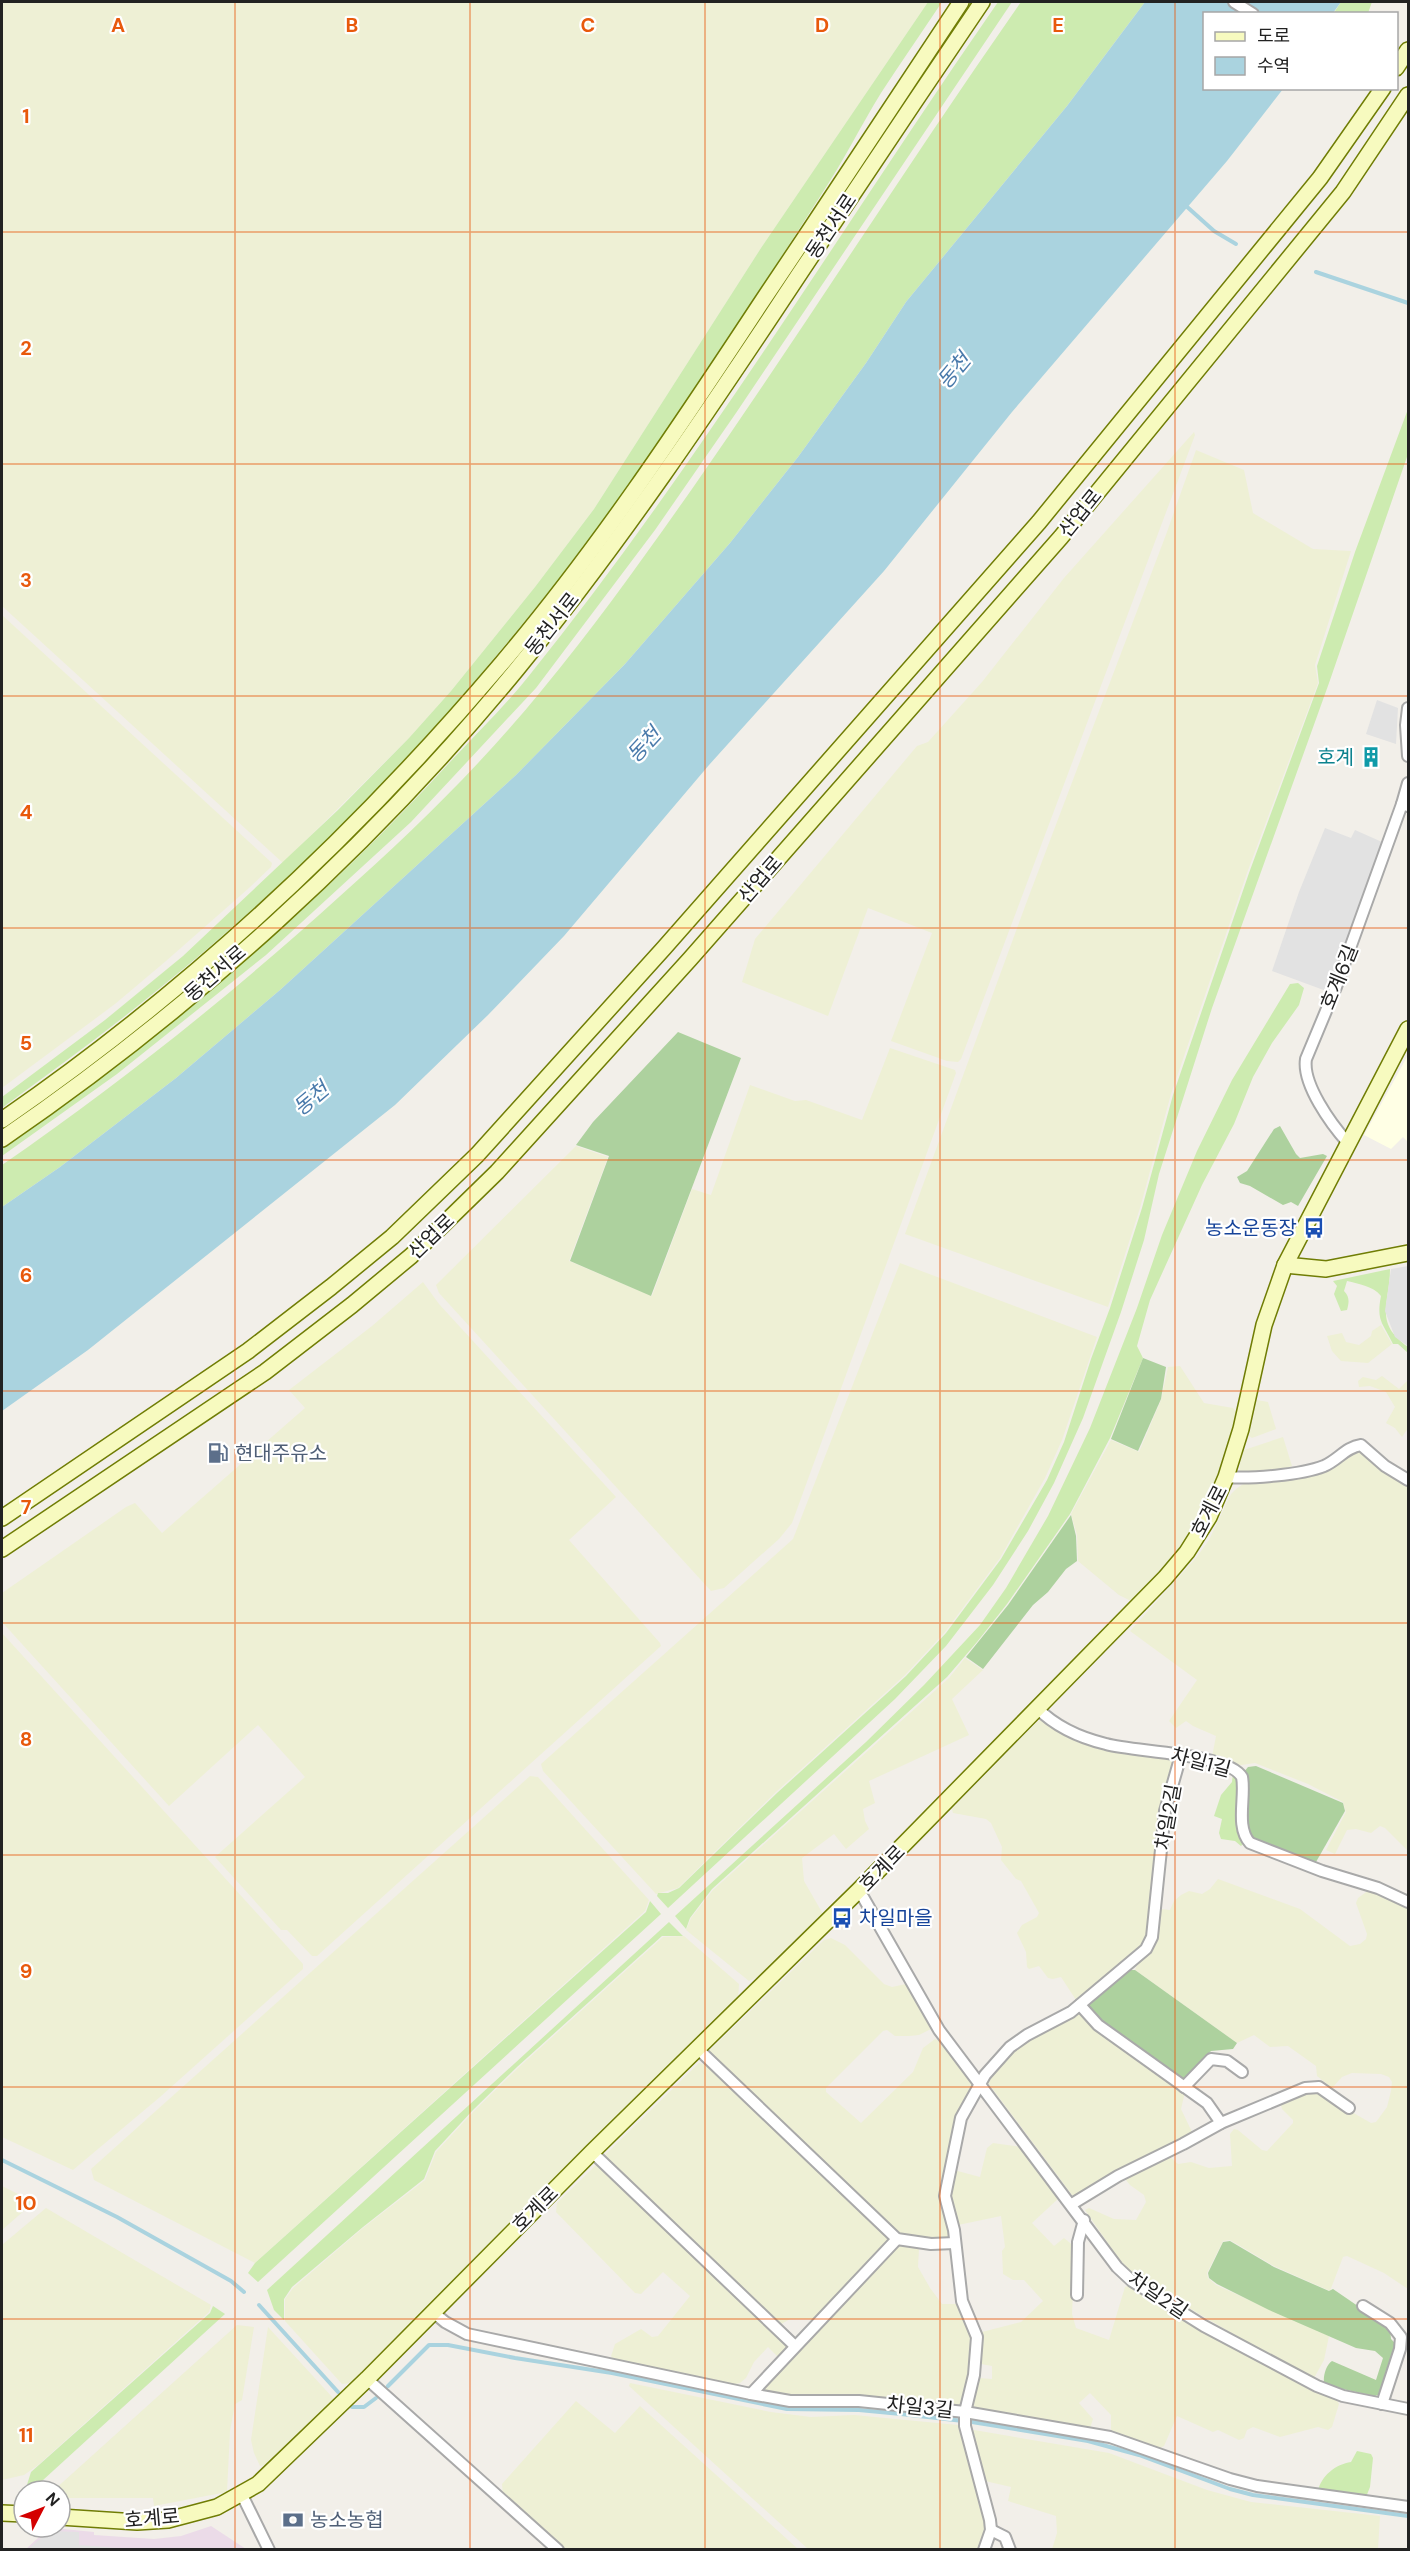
<svg xmlns="http://www.w3.org/2000/svg" width="1410" height="2551" viewBox="0 0 1410 2551" font-family="'DM Sans','Noto Sans KR',sans-serif">
	<style>
		.industrial { fill: #ebdbe8 }
		.education { fill: #ffffe5 }
		.farmland { fill: #eef0d5 }
		.grass { fill: #cdebb0 }
		.forest { fill: #add19e }
		.parking { fill: #e2e2e2 }
		.water { fill: #aad3df }
		.lines { fill: none; stroke-linecap: round; stroke-linejoin: round }
		.stream { stroke: #aad3df; stroke-width: 4 }
		.street-casing { stroke: #a9a9a9; stroke-width: 14 }
		.secondary-casing { stroke: #707d05; stroke-width: 18 }
		.street { stroke: #fff; stroke-width: 10 }
		.secondary { stroke: #f7fabf; stroke-width: 15 }
		.grid { fill: none; stroke: #e8590c; stroke-width: 1.5; stroke-opacity: 0.55 }
		.labels { text-anchor: middle; stroke-width: 4.5; stroke-linejoin: round; paint-order: stroke }
		.street-label { font-size: 20px; fill: #222; stroke: #fff }
		.culture-label { font-size: 20px; fill: #0d838f; stroke: #fff; text-anchor: end }
		.transit-label { font-size: 20px; fill: #164399; stroke: #fff; text-anchor: end }
		.service-label { font-size: 20px; fill: #4e5e75; stroke: #fff; text-anchor: start }
		.water-label { font-size: 21px; font-style: italic; fill: #4a7aab; stroke: #fff }
		.grid-label { font-size: 20px; text-anchor: middle; font-weight: bold; fill: #e8590c; stroke: #fff; stroke-width: 4.5; stroke-linejoin: round; paint-order: stroke }
	</style>
	<rect width="100%" height="100%" fill="#f2efe9"/>
	<path class="industrial" d="M211 2526 246 2549 25 2550 38 2538 43 2527 94 2532V2535L154 2539 181 2536Z"/>
	<path class="education" d="M1408 1055V1142L1403 1137 1391 1149 1364 1135Z"/>
	<g class="farmland">
		<path d="M2 2H928L761 248 594 509 535 587 451 691 409 738 283 863 2 606Z"/>
		<path d="M1194 432 1195 435 961 1059 958 1062 947 1061 891 1041 932 933 868 908 828 1016 742 982 755 939 917 746 928 742 982 682 1064 578Z"/>
		<path d="M1196 450 1244 470 1253 513 1313 549 1351 551 1315 665 1318 683 1247 873 1171 1094 1140 1208 1108 1307 905 1234 1027 901 1167 532Z"/>
		<path d="M2 615 272 863 271 867 249 888 166 961 115 1004 2 1088Z"/>
		<path d="M890 1048 955 1070 956 1073 792 1523 779 1539 724 1588 711 1591 439 1293 436 1285 576 1146 608 1157 569 1261 652 1296 692 1189 711 1195 750 1085 795 1101 806 1100 862 1120Z"/>
		<path d="M900 1263 1097 1337 1062 1440 1045 1478 1000 1558 945 1632 905 1675 776 1792 678 1888 656 1894 543 1771 541 1764 793 1539Z"/>
		<path d="M423 1282 439 1304 616 1497 569 1540 660 1643 661 1646 317 1956H312L287 1930H281L215 1857 305 1777 258 1725 169 1806 2 1622V1593L126 1507 135 1503 162 1533 305 1408 289 1390 372 1326Z"/>
		<path d="M1381 1325 1392 1344 1368 1363 1341 1361 1332 1351 1327 1336 1342 1333 1346 1342 1359 1345 1371 1336 1372 1331Z"/>
		<path d="M1180 1366 1204 1403 1233 1408 1238 1414 1218 1476 1195 1525 1173 1557 1131 1601 1119 1595 1078 1561 1077 1535 1071 1514 1111 1440 1139 1452 1161 1400 1168 1367Z"/>
		<path d="M1382 1376 1399 1389 1408 1380V1428L1402 1437 1395 1428 1386 1423 1395 1407 1386 1392 1370 1386 1359 1387 1358 1381 1363 1377 1376 1380Z"/>
		<path d="M1257 1400 1268 1402 1276 1429 1252 1438 1249 1436Z"/>
		<path d="M1283 1437 1292 1466 1277 1471 1240 1474V1462L1244 1450Z"/>
		<path d="M1359 1448 1408 1484V1851L1385 1828 1380 1826 1371 1833 1356 1829 1347 1830 1335 1854 1326 1850 1346 1812 1343 1802 1308 1784 1255 1763 1235 1766 1212 1757 1216 1736 1193 1726 1186 1721 1176 1728 1169 1721 1197 1680 1130 1631 1196 1558 1209 1540 1231 1494 1236 1489 1246 1482 1306 1474Z"/>
		<path d="M2 1633 303 1964V1969L160 2097 73 2170 2 2137Z"/>
		<path d="M965 1658 983 1670 952 1699 969 1735 869 1781 875 1803 863 1809 865 1821 869 1829 846 1849 834 1834 802 1858 804 1881 823 1914 771 1966 759 1976 749 1981 686 1930 691 1918 713 1890 949 1678Z"/>
		<path d="M1041 1720 1058 1728 1169 1756 1173 1763 1147 1943 1079 2001 1076 2000 1061 1977 1053 1979 1048 1978 1039 1966 1029 1969 1027 1967 1026 1952 1017 1933 1022 1925 1037 1917 1039 1913 1021 1881 1016 1879 1001 1860 1002 1847 991 1823 986 1819 953 1813 952 1809 1037 1722Z"/>
		<path d="M530 1776 538 1777 649 1900 645 1911 255 2263 94 2180 91 2169Z"/>
		<path d="M1218 1879 1300 1909 1350 1946 1360 1944 1366 1939 1367 1934 1356 1903 1358 1898 1369 1890 1408 1905V2289L1384 2273 1347 2256 1343 2257 1330 2291 1274 2266 1230 2240 1223 2241 1207 2273 1208 2278 1216 2285 1329 2336 1324 2360 1314 2378 1272 2357 1135 2276 1118 2258 1085 2210 1089 2208 1114 2219 1136 2220 1146 2202 1144 2195 1130 2185 1126 2180V2177L1166 2157H1170L1178 2164 1191 2162 1209 2168 1232 2166 1230 2134 1234 2129 1238 2130 1262 2150 1267 2151 1293 2123V2120L1282 2109 1281 2105 1285 2099 1315 2091 1371 2123 1376 2122 1387 2107 1391 2091 1392 2082 1389 2077 1381 2074 1352 2073 1342 2077 1332 2088 1317 2076 1316 2066 1288 2046 1270 2047 1254 2035 1237 2043 1135 1970 1160 1909 1170 1910 1174 1901 1181 1895 1189 1891 1202 1894 1210 1889Z"/>
		<path d="M684 1936 739 1984 738 1999 351 2383 342 2384 285 2321V2299L293 2288 363 2228 425 2180 436 2152 474 2111 518 2068 663 1937Z"/>
		<path d="M831 1938 845 1945 884 1984 892 1987 906 1984 931 2029 919 2035 909 2036H895L887 2030 883 2031 826 2088V2092L861 2123 913 2072 923 2048 935 2039 944 2043 974 2083V2089L948 2163 952 2238 949 2241 902 2237 709 2055 710 2050 824 1940Z"/>
		<path d="M1079 2011 1185 2092 1181 2109 1192 2132 1191 2135 1077 2196 1072 2195 988 2083 987 2079 1020 2044Z"/>
		<path d="M699 2063 711 2066 892 2240 817 2319H790L778 2326 604 2159 605 2155Z"/>
		<path d="M993 2143 1022 2147 1060 2197 1032 2223 1054 2246 1064 2238 1075 2247 1072 2314 1076 2328 1109 2340 1125 2287 1130 2285 1234 2348 1311 2390 1336 2399 1339 2404 1332 2427 1328 2430 1318 2427 1280 2437 1253 2427 1247 2430 1244 2438 1239 2440 1218 2430 1213 2432 1177 2416 1164 2446 1158 2449 1111 2433V2415L1090 2393 1079 2403 1093 2419 1090 2428 1020 2418 975 2408 972 2400 976 2381 979 2378 992 2379V2366L981 2364 978 2360 982 2332 1021 2322 1043 2301 1024 2280H1013L1003 2274 1002 2251 1005 2247 1001 2216 958 2225 956 2224 948 2197 954 2170 980 2177 987 2148Z"/>
		<path d="M601 2163 788 2344V2351L779 2358 768 2347 754 2362 746 2378 740 2383 731 2385 613 2359 611 2356 615 2344 641 2329 652 2337 658 2336 690 2296 663 2272 641 2294 635 2293 556 2212 557 2203 597 2164Z"/>
		<path d="M2 2186 34 2202 2 2230Z"/>
		<path d="M46 2208 211 2305 209 2312 38 2465 24 2475 2 2480V2245Z"/>
		<path d="M898 2244 916 2246 919 2249 918 2267 930 2288 942 2304H958L973 2334V2354L963 2404 958 2407 859 2396H796L763 2390V2386Z"/>
		<path d="M237 2325 254 2327 242 2400 235 2404 230 2431 227 2492 154 2506 153 2498H60V2491H53Z"/>
		<path d="M268 2327 334 2399 265 2465 260 2466 254 2453 251 2440Z"/>
		<path d="M630 2383 771 2412 811 2417 854 2415 958 2425 962 2428 988 2522 982 2549H808L629 2386Z"/>
		<path d="M576 2401 615 2433 640 2406 798 2549H564L503 2495 502 2484Z"/>
		<path d="M974 2430 1109 2453 1207 2490 1251 2502 1380 2516 1378 2549H1052L1057 2533 1056 2516 1008 2501 1011 2487 985 2481 970 2433Z"/>
	</g>
	<g class="grass">
		<path d="M928 2H942C922 32 901 62 881 93 860 127 843 162 821 195 742 318 662 443 573 560 453 717 314 864 160 988 109 1030 55 1069 2 1108V1097L105 1020 183 956 338 810 409 738 451 691 535 587 594 509 761 248Z"/>
		<path d="M998 2H1012L736 413 655 530 536 688 411 822 266 955 117 1074 2 1156V1147C164 1037 317 907 450 762 476 734 504 707 528 677 700 463 842 227 998 2Z"/>
		<path d="M1021 2H1145L1067 106 906 302 866 363 798 457 730 543 625 664 516 775 280 990 176 1078 60 1167 2 1207V1165C121 1083 232 994 339 897 411 833 481 765 542 690 595 626 644 557 692 489 804 328 909 162 1021 2Z"/>
		<path d="M1341 2H1372L1368 13 1333 14Z"/>
		<path d="M1408 409V454L1329 683 1212 1008 1159 1174 1144 1240 1121 1312 1083 1418 1054 1483 1028 1531 993 1585 946 1646 895 1699 668 1908 657 1896 658 1893H668L679 1888 777 1793 906 1676 946 1633 1001 1559 1047 1480 1064 1442 1091 1359 1110 1308 1142 1208 1173 1095 1249 873 1319 683 1317 666 1355 552Z"/>
		<path d="M1298 983 1304 988 1299 1005 1272 1043 1253 1077 1234 1124 1202 1185 1150 1300 1137 1346 1143 1358 1110 1438 1070 1514 1007 1604 977 1642 947 1677 712 1889 690 1918 686 1929 675 1916 866 1742 924 1685 980 1625 1006 1588 1048 1516 1090 1428 1137 1308 1162 1235 1197 1151 1232 1080 1290 984Z"/>
		<path d="M1390 1269C1390 1304 1373 1322 1408 1347V1353L1398 1344H1393C1383 1323 1376 1321 1381 1296 1373 1286 1359 1284 1347 1281L1344 1291C1350 1297 1349 1303 1347 1310L1341 1311 1334 1294 1337 1286 1333 1281Z"/>
		<path d="M1233 1773 1238 1774 1243 1844 1241 1846 1235 1841 1221 1839 1219 1833 1222 1819 1214 1816 1221 1795 1232 1782Z"/>
		<path d="M650 1901 661 1914 258 2282 248 2273 255 2263 646 1912Z"/>
		<path d="M669 1922 683 1936H662L517 2067 473 2110 435 2151 424 2179 363 2227 292 2287 284 2299V2320L274 2310 267 2290Z"/>
		<path d="M213 2306 225 2314 31 2491H25L31 2472 210 2313Z"/>
		<path d="M1357 2451 1371 2454 1373 2458 1370 2487 1366 2497 1318 2491C1321 2476 1336 2464 1351 2462Z"/>
	</g>
	<g class="forest">
		<path d="M678 1032 741 1058 651 1296 570 1261 609 1156 576 1145 593 1122Z"/>
		<path d="M1280 1126 1296 1154 1300 1158 1323 1154 1327 1156 1298 1206 1291 1202 1283 1205 1250 1186 1240 1183 1237 1177 1247 1171 1274 1129Z"/>
		<path d="M1143 1358 1166 1367 1161 1399 1138 1451 1111 1439Z"/>
		<path d="M1071 1515 1076 1536 1077 1561 1066 1569 1048 1592 1033 1605 983 1669 966 1657 1008 1605Z"/>
		<path d="M1256 1766 1343 1803 1345 1811 1316 1862 1313 1864 1255 1842 1248 1835 1244 1772 1248 1767Z"/>
		<path d="M1128 1970H1135L1237 2043 1233 2049 1211 2051 1184 2081 1100 2023 1085 2004Z"/>
		<path d="M1230 2241 1274 2267 1329 2291 1333 2289 1390 2328 1391 2339 1396 2344 1381 2394 1375 2396 1333 2387 1324 2383C1323 2376 1326 2365 1332 2361L1376 2380 1383 2358 1375 2351 1356 2348 1269 2310 1217 2284 1209 2278 1208 2273 1223 2242Z"/>
	</g>
	<g class="parking">
		<path d="M1377 700 1398 708 1396 744 1366 734Z"/>
		<path d="M1325 828 1351 838 1355 830 1382 842 1329 992 1272 971 1299 892Z"/>
		<path d="M1408 1266V1346L1395 1337 1385 1311 1391 1269Z"/>
		<path d="M49 2531 79 2532V2545L129 2549H28Z"/>
	</g>
	<path class="water" d="M1145 2H1341L1333 13 1204 14V88L1283 89 1227 161 1012 412 884 571 709 765 564 936 488 1015 395 1105 88 1350 2 1411V1207L60 1167 176 1078 280 990 516 775 625 664 730 543 798 457 866 363 906 302 1067 106Z"/>
	<g class="lines">
		<g class="stream">
			<path d="M1185 205 1214 231 1236 244"/>
			<path d="M1316 272 1408 303"/>
			<path d="M2 2160 117 2217 231 2281 244 2292"/>
			<path d="M259 2305 338 2392"/>
			<path d="M388 2386 429 2345H448L515 2358 612 2373 787 2409 859 2410 901 2414 972 2422 1088 2441 1139 2455 1230 2489 1253 2495 1408 2516"/>
			<path d="M352 2407H364L376 2398"/>
		</g>
		<g class="street-casing">
			<g id="street">
				<path d="M1234 2 1253 14"/>
				<path d="M1408 708 1406 725 1408 756"/>
				<path d="M1402 804 1408 783"/>
				<path d="M1348 1143C1331 1124 1302 1084 1306 1059L1336 987 1402 804 1408 806"/>
				<path d="M1226 1477C1251 1479 1301 1475 1324 1466 1338 1460 1346 1447 1361 1445L1385 1466 1408 1480"/>
				<path d="M1037 1708C1055 1726 1081 1738 1106 1744 1133 1752 1228 1753 1242 1777 1246 1796 1235 1827 1250 1843L1322 1871 1378 1888 1408 1902"/>
				<path d="M859 1890 939 2030 1117 2267 1132 2281 1204 2326 1317 2386 1343 2396 1408 2409"/>
				<path d="M1080 2005 1098 2025 1207 2103 1221 2123"/>
				<path d="M698 2049 897 2239 931 2244 955 2243"/>
				<path d="M1184 2087 1211 2059 1227 2061 1242 2072"/>
				<path d="M592 2152 795 2346"/>
				<path d="M1072 2204 1118 2176 1183 2144 1221 2123 1305 2088 1319 2087 1349 2108"/>
				<path d="M1077 2295 1078 2242 1084 2220"/>
				<path d="M1363 2306 1390 2323 1401 2337 1400 2349 1382 2404"/>
				<path d="M433 2312 445 2322 467 2334 751 2394 790 2401H859L965 2412 1110 2437 1230 2479 1257 2486 1408 2507"/>
				<path d="M367 2379 558 2550"/>
				<path d="M751 2394 897 2239"/>
				<path d="M242 2495 269 2550"/>
				<path d="M991 2530 1005 2537 1010 2550"/>
				<path d="M984 2550 991 2530 990 2520 965 2426V2412L974 2375 977 2337 962 2301 954 2230 945 2196 961 2118 985 2075 1010 2047 1027 2035 1071 2012 1146 1949 1152 1937 1165 1811 1181 1755"/>
			</g>
		</g>
		<g class="secondary-casing">
			<g id="secondary">
				<path d="M1396 68 1408 50"/>
				<path d="M2 1120C188 992 355 836 502 663 597 551 678 429 759 306 827 205 894 103 961 2"/>
				<path d="M2 1139C192 1009 371 847 517 669 620 543 710 409 800 273 860 183 921 92 982 2"/>
				<path d="M1285 1265 1326 1269 1408 1253"/>
				<path d="M2 1518 248 1351 331 1287 392 1237 477 1155 664 948 1039 522 1320 178 1383 88"/>
				<path d="M2 1549 265 1372 352 1305 411 1256 497 1172 690 959 1061 537 1343 192 1408 95"/>
				<path d="M2 2513 24 2514"/>
				<path d="M60 2517 137 2522 168 2520 217 2507 258 2484 367 2379 592 2152 859 1890 1165 1578 1187 1552 1209 1517 1226 1477 1241 1429 1264 1325 1285 1265 1408 1029"/>
			</g>
		</g>
		<use href="#street" class="street"/>
		<use href="#secondary" class="secondary"/>
	</g>
	<path class="grid" d="M235 2V2550M470 2V2550M705 2V2550M940 2V2550M1175 2V2550M2 232H1408M2 464H1408M2 696H1408M2 928H1408M2 1160H1408M2 1391H1408M2 1623H1408M2 1855H1408M2 2087H1408M2 2319H1408"/>
	<defs>
		<g id="building-bare" transform="scale(1.62)"><path d="M-4-6H4V6H1V3H-1V6H-4ZM-2.5-4.3h1.7v1.8h-1.7ZM.8-4.3h1.7v1.8H.8ZM-2.5-1h1.7V.8h-1.7ZM.8-1h1.7V.8H.8Z" fill="#0f9aa8" stroke="#fff" stroke-width="2.5" paint-order="stroke"/></g>
		<g id="bus-bare" transform="scale(1.62)"><path d="M-5-6H5V4H4V6H2V4H-2V6H-4V4H-5ZM-3.5-4V0h7V-4ZM-3.5 1.2v1.5H-2V1.2ZM2 1.2v1.5H3.5V1.2Z" fill="#1a4fb4" stroke="#fff" stroke-width="2.5" paint-order="stroke"/></g>
		<g id="fuel-bare" transform="scale(1.62)"><path d="M-5.5-6h7V0h2V4h1.3V-2.5L3-4.5l.8-.8L6-3V5H2.5V1h-1V6h-7ZM-4.2-4.7v3.2H.2V-4.7Z" fill="#5c6f8a" stroke="#fff" stroke-width="2.5" paint-order="stroke"/></g>
		<g id="bank-bare" transform="scale(1.62)"><path d="M-6-4H6V4H-6ZM0-2.3a2.3 2.3 0 1 0 0 4.6a2.3 2.3 0 1 0 0-4.6Z" fill="#5c6f8a" stroke="#fff" stroke-width="2.5" paint-order="stroke"/></g>
	</defs>
	<g fill-rule="evenodd">
		<use href="#building-bare" x="1371" y="757"/>
		<use href="#bus-bare" x="1314" y="1228"/>
		<use href="#fuel-bare" x="218" y="1453"/>
		<use href="#bus-bare" x="842" y="1918"/>
		<use href="#bank-bare" x="293" y="2520"/>
	</g>
	<g class="labels">
		<g class="street-label">
			<text transform="translate(831 226) rotate(-56)" y="7">동천서로</text>
			<text transform="translate(1080 513) rotate(-51)" y="7">산업로</text>
			<text transform="translate(552 624) rotate(-52)" y="7">동천서로</text>
			<text transform="translate(760 879) rotate(-49)" y="7">산업로</text>
			<text transform="translate(215 973) rotate(-41)" y="7">동천서로</text>
			<text transform="translate(1339 977) rotate(-68)" y="7">호계6길</text>
			<text transform="translate(431 1236) rotate(-44)" y="7">산업로</text>
			<text transform="translate(1209 1511) rotate(-63)" y="7">호계로</text>
			<text transform="translate(1201 1762) rotate(15)" y="7">차일1길</text>
			<text transform="translate(1168 1817) rotate(-80)" y="7">차일2길</text>
			<text transform="translate(882 1868) rotate(-46)" y="7">호계로</text>
			<text transform="translate(535 2209) rotate(-45)" y="7">호계로</text>
			<text transform="translate(1158 2295) rotate(34)" y="7">차일2길</text>
			<text transform="translate(920 2407) rotate(6)" y="7">차일3길</text>
			<text transform="translate(152 2518) rotate(-5)" y="7">호계로</text>
		</g>
		<g class="culture-label">
			<text x="1354" y="764">호계</text>
		</g>
		<g class="transit-label">
			<text x="1297" y="1235">농소운동장</text>
			<text x="859" y="1925" text-anchor="start">차일마을</text>
		</g>
		<g class="service-label">
			<text x="235" y="1460">현대주유소</text>
			<text x="310" y="2527">농소농협</text>
		</g>
		<g class="water-label">
			<text transform="translate(954 371) rotate(-50)" y="7">동천</text>
			<text transform="translate(644 745) rotate(-47)" y="7">동천</text>
			<text transform="translate(311 1099) rotate(-40)" y="7">동천</text>
		</g>
	</g>
	<g class="grid-label">
		<text x="118" y="32">A</text>
		<text x="352" y="32">B</text>
		<text x="588" y="32">C</text>
		<text x="822" y="32">D</text>
		<text x="1058" y="32">E</text>
		<text x="26" y="123">1</text>
		<text x="26" y="355">2</text>
		<text x="26" y="587">3</text>
		<text x="26" y="819">4</text>
		<text x="26" y="1050">5</text>
		<text x="26" y="1282">6</text>
		<text x="26" y="1514">7</text>
		<text x="26" y="1746">8</text>
		<text x="26" y="1978">9</text>
		<text x="26" y="2210">10</text>
		<text x="26" y="2442">11</text>
	</g>
	<rect width="1410" height="2551" fill="none" stroke="#222222" stroke-width="6"/>
	<rect x="1203" y="12" width="195" height="78" fill="#ffffff" stroke="#a7a7a7" stroke-width="1.5"/>
	<rect x="1215" y="32" width="30" height="9" fill="#f7fabf" stroke="#a7a7a7" stroke-width="1.5"/>
	<text x="1257" y="42" font-size="18" fill="#222222">도로</text>
	<rect x="1215" y="57" width="30" height="18" fill="#aad3df" stroke="#a7a7a7" stroke-width="1.5"/>
	<text x="1257" y="72" font-size="18" fill="#222222">수역</text>
	<g transform="translate(42 2509) rotate(48)"><circle r="28" fill="#ffffff" stroke="#a7a7a7" stroke-width="1.5"/>
	<path d="M0-4.5L10 22L0 15L-10 22Z" fill="#d40000"/>
	<text y="-9" font-size="16" font-weight="bold" text-anchor="middle" fill="#222222">N</text>
	</g>
</svg>
